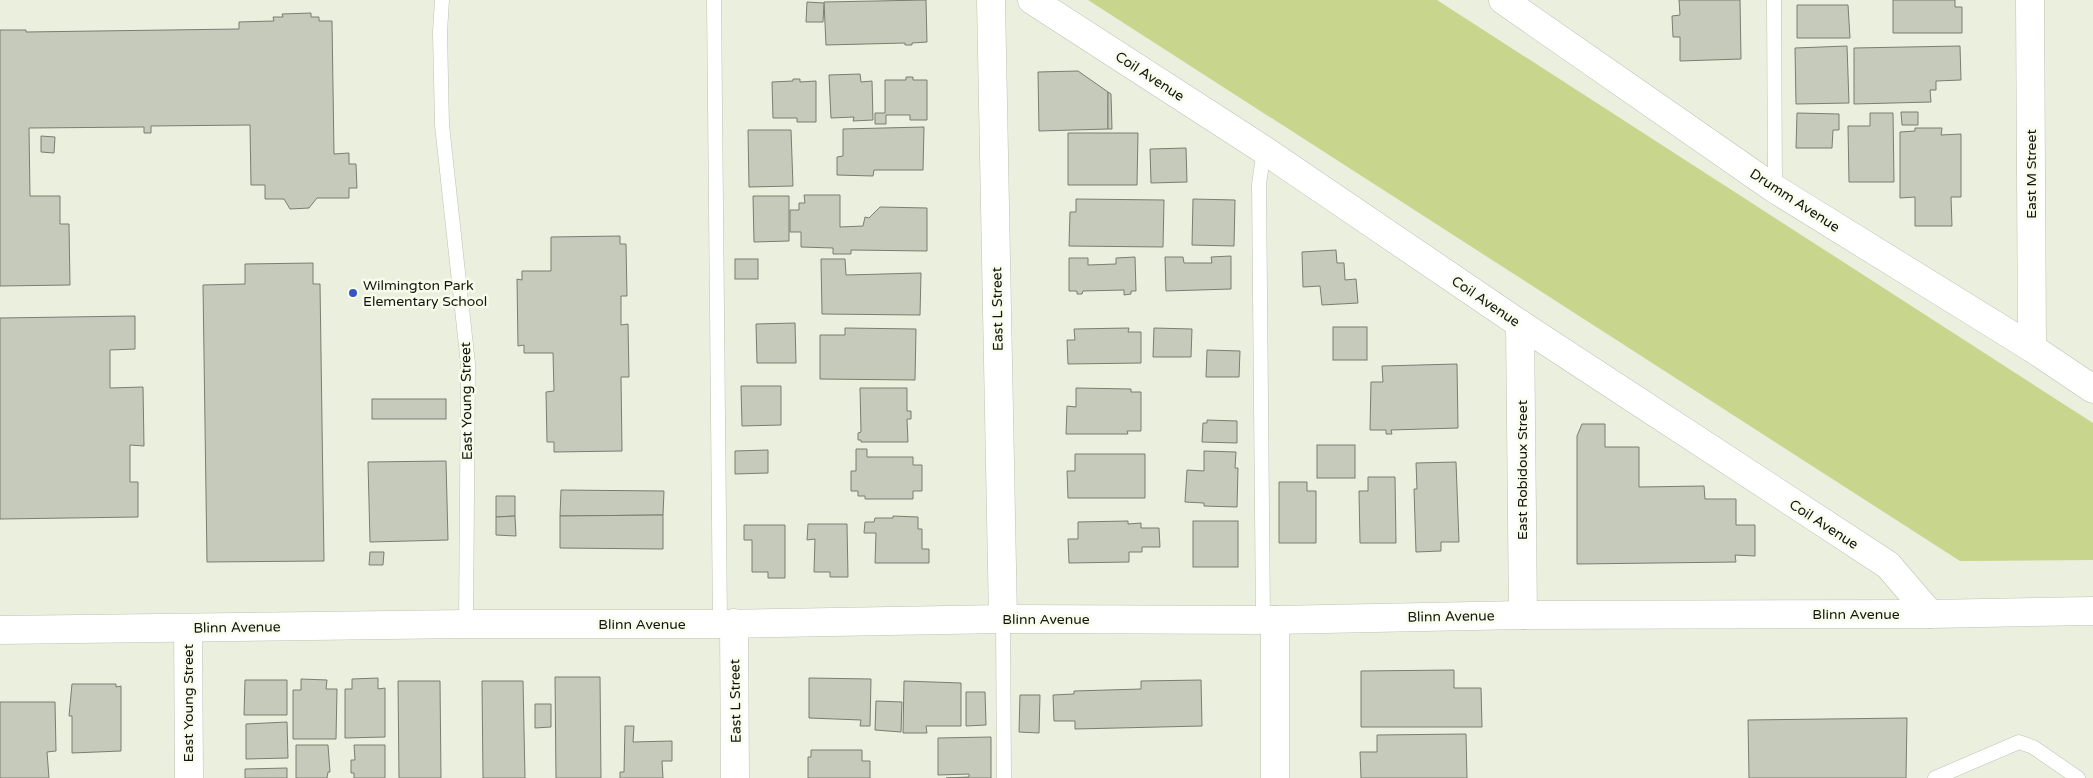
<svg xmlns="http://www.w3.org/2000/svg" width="2093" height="778" viewBox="0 0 2093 778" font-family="'Varela Round',sans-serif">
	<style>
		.green { fill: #c7d58d }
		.building { fill: #c6caba; stroke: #7b7e6f }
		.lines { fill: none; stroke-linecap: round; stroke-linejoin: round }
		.lane-casing { stroke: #bec2b2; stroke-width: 15 }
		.street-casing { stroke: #bec2b2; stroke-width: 29 }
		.secondary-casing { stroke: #bec2b2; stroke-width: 29 }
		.lane { stroke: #fff; stroke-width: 14 }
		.street { stroke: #fff; stroke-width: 28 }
		.secondary { stroke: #fff; stroke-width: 28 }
		.poi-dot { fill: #3554c5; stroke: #f8fceb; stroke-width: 2 }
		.labels { text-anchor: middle; stroke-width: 5; stroke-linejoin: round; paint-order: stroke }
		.street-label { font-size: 14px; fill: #141510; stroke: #f8fceb }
		.poi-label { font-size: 14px; fill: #141510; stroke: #f8fceb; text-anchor: start }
	</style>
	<rect width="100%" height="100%" fill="#ebefde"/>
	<path class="green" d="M1088 0H1437L2093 423V560L1960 561Z"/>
	<g class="building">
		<path d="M926 0 927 42 912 43V45H905V43L826 45 824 2Z"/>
		<path d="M1679 0H1740L1741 59 1680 61V37H1673L1672 16 1680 15Z"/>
		<path d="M1893 0H1955V7H1962V33H1893Z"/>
		<path d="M807 2 824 3 823 22H806Z"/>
		<path d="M1797 5H1848L1850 38H1797Z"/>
		<path d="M311 13V17H319V21H332L334 154 349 153V164H356L357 188H349V198H317L309 208 290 209 284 199H265V185H251L250 125 151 126V133H144V127L29 128 30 196H60V224H69L70 285 0 286V30H26V32L239 29V22L274 21 273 17H283L282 14Z"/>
		<path d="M1847 46 1849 103 1796 104 1795 48Z"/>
		<path d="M1960 46 1961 80 1936 81V90H1930L1931 102 1854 104V48Z"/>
		<path d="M1078 71 1108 92V129L1039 131 1038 72Z"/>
		<path d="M860 74 861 82 872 81 873 120 853 121 854 117 831 118 829 75Z"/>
		<path d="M906 77H913V80H927V120H910V115H886V124H875V113H885V80H906Z"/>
		<path d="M793 79H800V82L816 81V122H797V118H773L772 82 793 81Z"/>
		<path d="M1108 92 1111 94 1112 129H1108Z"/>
		<path d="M1901 112H1918V125H1902Z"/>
		<path d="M1797 113 1839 114V130H1833L1832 148H1796Z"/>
		<path d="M1870 113H1893L1894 182H1849L1848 126H1870Z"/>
		<path d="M924 127 923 170H874L873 176 837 175V157L843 156V129Z"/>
		<path d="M1915 128H1942L1941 135 1961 134V197H1951L1952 226H1915V197L1900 198V132L1915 131Z"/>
		<path d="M748 130H791L793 186 749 187Z"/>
		<path d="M1068 133H1138L1137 185H1068Z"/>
		<path d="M41 136 55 137 54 153 41 152Z"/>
		<path d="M1186 148 1187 182 1151 183 1150 149Z"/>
		<path d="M804 195H840V227L863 226 865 217 869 218 880 207 927 208V251L851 250V254H833V248L801 247V232H790V210H799V203H805Z"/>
		<path d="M753 196H789V241L754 242Z"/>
		<path d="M1076 199 1164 200 1163 247 1069 246 1070 212H1076Z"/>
		<path d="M1193 199 1235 200 1234 246 1192 245Z"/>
		<path d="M620 236V244H626L627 296H621V325L628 324 629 377H621L622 451 554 452V442H547L546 392 554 391 553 353H524V345L518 346 517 279 522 280V271H551V237Z"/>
		<path d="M1336 250 1337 263H1344L1345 280 1356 279 1358 303 1322 305 1320 286 1303 287 1302 252Z"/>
		<path d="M1231 256V289L1166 291 1165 257H1183L1184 263H1212L1211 257Z"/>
		<path d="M1135 257 1136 291H1131V294L1124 295V290L1083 291 1082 294H1077V291H1069V258H1088V265L1116 264V258Z"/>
		<rect x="735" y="259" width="23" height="20"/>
		<path d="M821 259H845L846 275 921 273 920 315 822 314Z"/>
		<path d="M313 263V284H320L324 561 207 562 203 285 245 284V264Z"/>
		<path d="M135 316V349L110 350V388L143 387 144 446 130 445V482H138V517L0 519V318Z"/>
		<path d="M795 323 796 363H757L756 324Z"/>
		<rect x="1333" y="327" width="34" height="33"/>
		<path d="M845 328 916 329 915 380 820 379V335H845Z"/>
		<path d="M1129 328 1128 332H1141V363L1068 364 1067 340H1075L1074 329Z"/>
		<path d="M1154 328 1192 329 1191 357H1153Z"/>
		<path d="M1207 350 1240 351 1239 377H1206Z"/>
		<path d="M1457 364 1458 428 1391 430 1392 434H1386V430H1370L1371 382H1383L1382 366Z"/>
		<path d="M741 386H781V425L742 426Z"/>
		<path d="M860 388H907V411H911V419H907L908 442H861V440H858V433L861 432Z"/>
		<path d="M1076 388 1131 389V392H1141V431H1127L1128 434H1066L1067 406 1076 407Z"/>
		<rect x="372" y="399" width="74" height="20"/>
		<path d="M1207 420 1237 421V443L1202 442 1203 423H1207Z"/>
		<path d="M1582 424H1605V447H1639V487L1704 486 1705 499H1736V525H1755V556L1735 555 1736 562 1577 564V436Z"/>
		<rect x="1317" y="445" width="38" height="33"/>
		<path d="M856 449H867V457H913V465H922V491H913V499H865V496H858V491H851V471H856Z"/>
		<path d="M768 450V473L735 474V451Z"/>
		<path d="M1204 451 1236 452 1235 468H1238L1237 507 1204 506V503L1185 502 1187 470 1204 471Z"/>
		<path d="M1075 454H1145V498H1068L1067 471H1075Z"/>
		<path d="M446 461 448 540 370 542 368 462Z"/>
		<path d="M1456 462 1459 542H1441V551L1416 552 1414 489H1417L1416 463Z"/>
		<path d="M1368 477H1395L1396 543H1360L1359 491H1368Z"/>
		<path d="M1279 482H1307V491H1316V543H1279Z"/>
		<path d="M561 490 664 491 663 515 560 516Z"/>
		<path d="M496 496H515V516L496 517Z"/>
		<path d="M663 515V549L560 548V516Z"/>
		<path d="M515 516 516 536 496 535V517Z"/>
		<path d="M893 516 918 517V529H922V549H929V563H875L876 533H864L865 522H874L875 518H893Z"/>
		<path d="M1128 521V524L1141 523V528H1159L1160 547H1142V552H1129V562L1069 563 1068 539H1078V522Z"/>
		<rect x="1193" y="521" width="45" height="46"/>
		<path d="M808 524H847L848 577H830V572H814L815 539 807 540Z"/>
		<path d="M744 525H785V578H768V572H752V540H744Z"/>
		<path d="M370 552H384L383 565H369Z"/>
		<path d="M1454 670V688H1481L1482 727H1361V671Z"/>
		<path d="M555 677H600L601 778H556Z"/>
		<path d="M378 678V689L385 688V737L345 738V689H352V679Z"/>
		<path d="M809 678 871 679 870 726H860L861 720 809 718Z"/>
		<path d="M301 679 327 680 326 689H337L336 739H293V690H301Z"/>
		<path d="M245 680H287V715H244Z"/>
		<path d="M1201 680 1202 726 1075 729V721H1054L1053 695 1074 694V691L1141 689V681Z"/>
		<path d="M398 681H440L441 778H399Z"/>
		<path d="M482 681H523L525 778H483Z"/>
		<path d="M904 681 961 683V726H926L927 733H903Z"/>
		<path d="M72 684H116V687L121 686V751L72 753V716H69Z"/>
		<path d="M966 692H985L986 725 966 726Z"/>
		<path d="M1020 695H1040L1039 733 1019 732Z"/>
		<path d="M876 701 902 702 901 732 875 730Z"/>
		<path d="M0 702H55L56 751 47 752 49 778H0Z"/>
		<path d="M535 704H551V727L535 728Z"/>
		<path d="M1907 718 1906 778H1749L1748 720Z"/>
		<path d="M287 722 288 758 246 759V724Z"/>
		<path d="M625 726H634L633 742 672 741V761H662L663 778H620V772H624Z"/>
		<path d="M1466 734 1467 778H1361L1360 752H1377V735Z"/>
		<path d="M991 737V778H946L969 777V774L938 775V738Z"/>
		<path d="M296 745H328L330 772H328L327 778H296Z"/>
		<path d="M354 745H385V778H354V773H351V760H355Z"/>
		<path d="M811 750H862V761H870V778H808V757H811Z"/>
		<path d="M287 768V778H245V769Z"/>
	</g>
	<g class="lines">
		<g class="lane-casing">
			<g id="lane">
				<path d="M442 0 440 32 442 125 468 364 466 624"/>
				<path d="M714 0 720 624"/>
				<path d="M1774 0 1775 189"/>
				<path d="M1003 619 1004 778"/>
				<path d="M1263 620 1259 184 1264 150"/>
				<path d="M1935 778 2019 742 2033 747 2078 778"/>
			</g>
		</g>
		<g class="street-casing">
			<g id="street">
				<path d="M1032 0 1264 150 1520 324 1888 565 1930 614"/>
				<path d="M1503 0 1775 189 2032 348 2093 389"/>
				<path d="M2030 0 2032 348"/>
				<path d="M1520 324 1523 615"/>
				<path d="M1275 620V778"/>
				<path d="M734 623 735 778"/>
				<path d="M188 628 189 778"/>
			</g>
		</g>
		<g class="secondary-casing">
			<g id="secondary">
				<path d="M991 0 1003 619"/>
				<path d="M0 630 466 624H720L1003 619 1275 620 1523 615 1930 614 2093 611"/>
			</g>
		</g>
		<use href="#lane" class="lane"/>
		<use href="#street" class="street"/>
		<use href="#secondary" class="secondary"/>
	</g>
	<circle class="poi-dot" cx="353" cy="293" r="5"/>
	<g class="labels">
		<g class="street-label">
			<text transform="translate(1150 76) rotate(33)" y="5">Coil Avenue</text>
			<text transform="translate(2031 174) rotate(-90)" y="5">East M Street</text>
			<text transform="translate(1795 200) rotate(33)" y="5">Drumm Avenue</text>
			<text transform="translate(1486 301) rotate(34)" y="5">Coil Avenue</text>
			<text transform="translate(997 309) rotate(-91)" y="5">East L Street</text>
			<text transform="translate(466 401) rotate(-91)" y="5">East Young Street</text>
			<text transform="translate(1522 470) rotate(-90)" y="5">East Robidoux Street</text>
			<text transform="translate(1824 524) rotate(33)" y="5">Coil Avenue</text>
			<text x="1856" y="619">Blinn Avenue</text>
			<text transform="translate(1451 616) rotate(-1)" y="5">Blinn Avenue</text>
			<text x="1046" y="624">Blinn Avenue</text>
			<text x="642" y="629">Blinn Avenue</text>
			<text transform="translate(237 627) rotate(-1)" y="5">Blinn Avenue</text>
			<text transform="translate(735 701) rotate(-91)" y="5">East L Street</text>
			<text transform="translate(188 703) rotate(-90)" y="5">East Young Street</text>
		</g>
		<g class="poi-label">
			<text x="363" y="290">Wilmington Park<tspan x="363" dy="16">Elementary School</tspan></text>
		</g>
	</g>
</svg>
